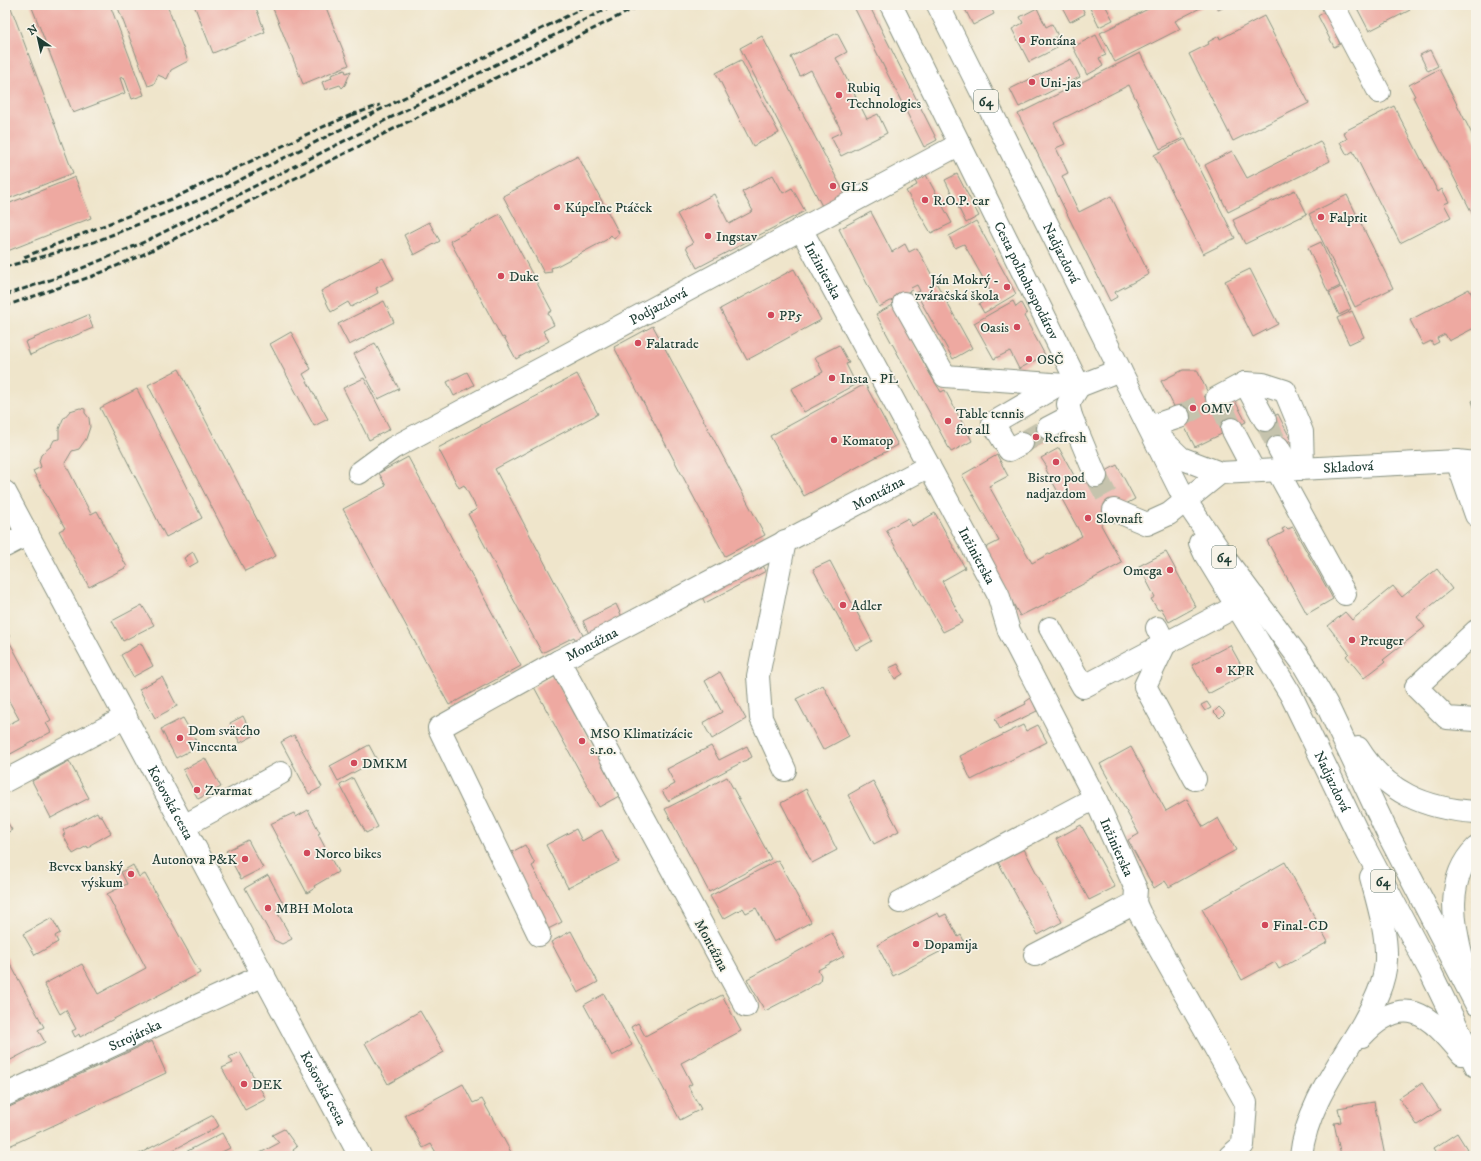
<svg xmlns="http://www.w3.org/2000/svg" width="1481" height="1161" viewBox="0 0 1481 1161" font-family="'IM FELL DW Pica',serif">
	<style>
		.building { fill: #eea9a1 }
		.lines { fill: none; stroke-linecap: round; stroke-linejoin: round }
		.minor-tunnel { stroke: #c5c3ad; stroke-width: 22; stroke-dasharray: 22 11; stroke-linecap: butt }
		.minor-casing { stroke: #879180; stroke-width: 24 }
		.major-casing { stroke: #879180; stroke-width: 24 }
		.minor { stroke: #fff; stroke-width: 22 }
		.major { stroke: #fff; stroke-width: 22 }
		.rail { stroke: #1f3d34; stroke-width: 3; stroke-dasharray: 6 3; stroke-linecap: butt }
		.poi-dot { fill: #d1495b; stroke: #f7f3e8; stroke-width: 1.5 }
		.labels { text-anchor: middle; stroke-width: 3.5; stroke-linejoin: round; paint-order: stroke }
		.shield { fill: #f7f3e8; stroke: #60746a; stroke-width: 1 }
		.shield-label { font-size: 13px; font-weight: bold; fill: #1f3d34 }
		.poi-label { font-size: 14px; fill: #1f3d34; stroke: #f7f3e8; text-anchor: start }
		.street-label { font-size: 14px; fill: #1f3d34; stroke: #f7f3e8 }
	</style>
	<rect width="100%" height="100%" fill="#f7f3e8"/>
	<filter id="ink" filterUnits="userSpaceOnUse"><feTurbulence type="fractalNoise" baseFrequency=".025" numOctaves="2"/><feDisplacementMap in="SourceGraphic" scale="8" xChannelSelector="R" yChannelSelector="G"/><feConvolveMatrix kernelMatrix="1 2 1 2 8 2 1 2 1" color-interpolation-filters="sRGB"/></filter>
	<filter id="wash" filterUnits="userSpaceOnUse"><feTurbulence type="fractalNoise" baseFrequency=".012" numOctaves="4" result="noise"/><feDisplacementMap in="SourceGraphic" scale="16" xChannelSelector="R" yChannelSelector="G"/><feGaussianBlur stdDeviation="0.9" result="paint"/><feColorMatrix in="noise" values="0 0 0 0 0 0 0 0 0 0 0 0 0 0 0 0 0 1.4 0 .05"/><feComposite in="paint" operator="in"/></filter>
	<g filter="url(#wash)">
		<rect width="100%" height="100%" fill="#efe5cb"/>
		<g id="blocks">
			<g class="building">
				<path d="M5 5H10L73 173 5 200Z"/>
				<path d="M31 5H110L144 95 132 99 124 77 120 78 125 93 73 113Z"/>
				<path d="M117 5H167L188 61 171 70 167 79 158 75 154 84 148 86Z"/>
				<path d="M194 5H255L265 32 213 53Z"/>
				<path d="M274 5H325L349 65 303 84 272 6Z"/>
				<path d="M853 5H869L937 140 924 147Z"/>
				<path d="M963 5H990L994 14 973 25Z"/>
				<path d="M1061 5H1081L1085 14 1070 22Z"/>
				<path d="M1090 5H1105L1113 20 1099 27 1089 6Z"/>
				<path d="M1156 5H1206L1175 21 1180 29 1115 62 1100 33Z"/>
				<path d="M1215 5H1229L1218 10Z"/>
				<path d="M1363 5H1408L1410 10 1369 31 1357 8Z"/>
				<path d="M1037 8 1046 27 1052 24 1058 36 1052 39 1057 48 1029 62 1012 29 1023 23 1020 17Z"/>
				<path d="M1326 11 1340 44 1334 47 1318 16Z"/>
				<path d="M1264 16 1309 103 1233 141 1189 54 1209 44 1208 42 1219 36 1220 39Z"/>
				<path d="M837 33 847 52 836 58 867 119 878 114 887 133 841 156 831 137 842 132 811 70 800 76 791 57Z"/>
				<path d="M1096 35 1106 55 1099 58 1103 66 1087 75 1073 47Z"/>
				<path d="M762 36 846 196 823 208 740 48Z"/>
				<path d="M1430 50 1438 66 1428 71 1420 55Z"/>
				<path d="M1140 53 1183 138 1160 149 1129 85 1054 123 1065 144 1056 148 1068 173 1062 176 1079 212 1111 196 1149 274 1115 292 1117 297 1110 301 1018 114Z"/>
				<path d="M1071 59 1080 77 1019 107 1010 89Z"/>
				<path d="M741 60 779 133 753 146 716 73Z"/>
				<path d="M1439 69 1476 142V221L1413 97 1415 96 1409 85Z"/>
				<path d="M345 70 346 73 351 71 345 85 342 88 340 85 325 90 322 82 332 78 331 75Z"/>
				<path d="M1394 106 1438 192 1442 189 1449 202 1444 204 1451 217 1400 243 1353 151 1347 155 1340 142 1347 139 1343 132Z"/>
				<path d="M1185 139 1235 238 1203 254 1154 155Z"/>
				<path d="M1320 141 1330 161 1228 212 1205 165 1232 151 1247 178Z"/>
				<path d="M578 156 619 233 614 239 611 235 606 240 557 266 551 268 552 272 544 273 503 196Z"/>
				<path d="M957 174 979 216 966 223 945 180Z"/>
				<path d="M773 175 783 193 792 188 805 211 697 268 686 247 693 243 677 214 714 194 729 224 753 211 742 192Z"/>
				<path d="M926 175 952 223 931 233 906 191 917 185 915 181Z"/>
				<path d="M75 177 91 218 5 252V205Z"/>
				<path d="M1295 190 1307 214 1245 244 1233 220Z"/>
				<path d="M1347 195 1393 288 1355 307 1309 214Z"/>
				<path d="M871 212 892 252 905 244 909 252 917 248 972 348 953 359 916 293 920 291 917 285 911 288 912 290 879 307 839 229Z"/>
				<path d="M500 214 552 311 548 313 554 325 543 331 549 341 516 359 504 337 502 338 450 241Z"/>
				<path d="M976 221 1016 294 984 313 979 304 993 296 964 244 955 248 949 236Z"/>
				<path d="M429 222 440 241 414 255 404 235Z"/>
				<path d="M1321 242 1340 286 1328 292 1308 248Z"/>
				<path d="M383 258 394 279 376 288 378 293 351 307 348 302 331 312 321 291Z"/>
				<path d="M794 269 821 320 747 360 720 309Z"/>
				<path d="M1250 269 1278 324 1253 337 1225 281Z"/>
				<path d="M1341 287 1351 309 1339 315 1329 293Z"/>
				<path d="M1469 289 1476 303V327L1449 341 1445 334 1437 338 1439 342 1433 345 1431 341 1423 345 1410 320Z"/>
				<path d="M384 301 394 322 349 345 338 324Z"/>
				<path d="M1013 301 1016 307 1021 303 1027 314 1024 316 1045 355 1019 369 1010 351 994 359 974 323Z"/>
				<path d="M893 305 930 374 941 392 945 390 972 441 951 452 876 314Z"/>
				<path d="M1352 311 1364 337 1349 344 1337 318Z"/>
				<path d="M88 315 93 328 30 355 25 342Z"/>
				<path d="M653 326 765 535 725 556 614 347Z"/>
				<path d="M291 332 311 369 303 374 328 419 314 426 270 344Z"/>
				<path d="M375 343 399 389 378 399 354 354Z"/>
				<path d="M839 345 849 363 846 364 856 384 804 412 791 389 823 372 815 357Z"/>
				<path d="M179 369 276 556 245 571 148 385Z"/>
				<path d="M1183 370H1197L1208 393 1204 395 1212 412 1235 401 1246 422 1195 447 1161 381Z"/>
				<path d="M467 372 474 385 454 396 447 382Z"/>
				<path d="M577 374 598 414 495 469 585 639 577 643 574 637 542 653 468 514 477 509 464 485 459 488 438 448Z"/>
				<path d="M364 378 390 429 369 440 343 388Z"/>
				<path d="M865 384 898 445 804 496 770 436Z"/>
				<path d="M137 389 202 518 166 537 100 408Z"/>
				<path d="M1476 399V413L1472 401Z"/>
				<path d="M80 408 85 409V413L89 418 90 427 86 439 79 449 72 451 65 463 91 514 97 511 127 567 89 587 59 531 65 528 33 471 41 467 39 461 41 455 51 446 54 440 59 439V429L63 419 70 411Z"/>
				<path d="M1278 414 1291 440 1272 450 1259 424Z"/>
				<path d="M1045 423 1053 437 1027 452 1018 437Z"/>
				<path d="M1059 448 1076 479 1082 480 1084 483 1117 465 1135 499 1102 517 1104 520 1101 525 1122 563 1037 609 1036 608 1020 616 983 549 999 541 962 475 997 455 1008 476 989 486 1032 563 1082 536 1045 468 1047 467 1041 458Z"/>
				<path d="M408 457 521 666 449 705 343 509 386 486 379 473Z"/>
				<path d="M935 513 965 568 942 581 963 622 943 632 886 530 908 518 912 526Z"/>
				<path d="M1286 527 1288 529 1293 527 1333 599 1307 614 1267 541 1284 532 1282 529Z"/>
				<path d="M193 552 198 562 189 567 184 558Z"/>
				<path d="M1166 552 1196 607 1169 622 1161 608 1158 610 1151 599 1155 597 1139 566Z"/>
				<path d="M760 560 766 571 705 603 700 593Z"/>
				<path d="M830 561 872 641 856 650 813 569Z"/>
				<path d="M1437 569 1452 589 1417 617 1425 627 1383 660 1385 662 1364 678 1346 656 1349 653 1328 626 1345 612 1352 620 1393 586 1402 597Z"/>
				<path d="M616 604 623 619 590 636 583 621Z"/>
				<path d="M142 605 154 625 123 641 112 621Z"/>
				<path d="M5 628 10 637 8 639 51 720 46 723 51 732 5 757V726L19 719 5 694Z"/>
				<path d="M141 643 153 666 133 677 121 655Z"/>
				<path d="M1230 645 1246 674 1208 694 1192 665Z"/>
				<path d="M898 664 903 674 895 679 889 668Z"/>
				<path d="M720 672 746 719 712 739 703 723 722 712 705 681Z"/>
				<path d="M554 676 619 796 599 807 534 687Z"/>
				<path d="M162 677 177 706 155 718 139 689Z"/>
				<path d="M823 685 849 736 823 750 796 699Z"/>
				<path d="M1031 698 1037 711 1000 729 995 719 1026 704 1025 702Z"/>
				<path d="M1207 702 1211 708 1205 711 1201 705Z"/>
				<path d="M1219 707 1225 713 1220 718 1214 712Z"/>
				<path d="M243 716 253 736 240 743 230 723Z"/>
				<path d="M183 718 199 746 176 758 161 729Z"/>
				<path d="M1023 725 1026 731 1038 725 1047 742 971 780 960 756Z"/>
				<path d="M294 735 322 787 309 794 281 742Z"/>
				<path d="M369 745 377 760 338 781 330 766Z"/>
				<path d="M711 746 719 760 747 746 752 757 668 801 662 791 675 784 667 769Z"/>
				<path d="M1131 747 1166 811 1187 799 1203 827 1218 818 1236 850 1169 887 1165 881 1154 888 1128 840 1139 834 1100 764Z"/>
				<path d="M205 758 221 787 198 799 183 770Z"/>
				<path d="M69 761 89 798 51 818 32 781Z"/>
				<path d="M727 777 771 859 709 892 665 809Z"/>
				<path d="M353 778 378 827 366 833 340 785Z"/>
				<path d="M873 781 899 831 874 844 848 795Z"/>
				<path d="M806 789 837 850 812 863 781 803Z"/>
				<path d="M308 810 320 833 318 834 338 872 314 886 315 888 307 893 270 824 294 813 296 817Z"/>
				<path d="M97 812 99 816 101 815 111 833 90 845 91 846 88 848 87 846 73 854 63 835 65 834 63 830Z"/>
				<path d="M5 818 12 830 5 834Z"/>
				<path d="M1081 825 1115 887 1089 900 1056 839Z"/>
				<path d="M576 829 582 841 602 830 619 862 568 888 546 845Z"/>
				<path d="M248 840 263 868 241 879 226 851Z"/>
				<path d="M525 845 535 864 532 866 562 922 548 929 508 854Z"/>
				<path d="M1024 849 1062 922 1038 935 998 862Z"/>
				<path d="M778 860 811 922 774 942 756 908 746 913 743 908 723 919 710 896Z"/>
				<path d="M1285 862 1328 942 1279 969 1275 962 1242 980 1202 909Z"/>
				<path d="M133 865 139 877 145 874 200 973 80 1037 79 1034 75 1037 72 1031 76 1029 66 1010 60 1014 44 984 82 964 98 994 146 968 107 894 127 884 121 872Z"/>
				<path d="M268 875 284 905 276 910 292 939 282 944 274 940 245 888Z"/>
				<path d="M938 913 940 917 946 914 958 937 961 935 966 945 957 949 955 944 893 976 877 945Z"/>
				<path d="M52 918 60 933 55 936 58 942 35 955 23 934Z"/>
				<path d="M571 931 598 982 578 993 551 942Z"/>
				<path d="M832 933 844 956 818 970 821 975 820 982 765 1011 747 979Z"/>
				<path d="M5 954 44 1027 38 1030 45 1042 5 1063Z"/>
				<path d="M604 994 632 1045 612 1056 584 1005Z"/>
				<path d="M722 995 741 1031 681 1063 692 1084 688 1086 701 1109 680 1120 631 1027 638 1023 645 1036Z"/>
				<path d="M420 1011 444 1052 388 1084 365 1043Z"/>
				<path d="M152 1041 166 1073 5 1148V1109Z"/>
				<path d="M240 1052 266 1099 245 1110 222 1068 233 1063 229 1057Z"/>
				<path d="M1422 1083 1440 1110 1417 1125 1399 1098Z"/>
				<path d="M463 1084 473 1103 482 1099 513 1156H438L431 1144 423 1148 405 1115Z"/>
				<path d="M1374 1102 1385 1156H1341L1334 1123 1341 1122 1338 1108Z"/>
				<path d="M213 1115 219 1126 162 1156H135Z"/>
				<path d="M284 1129 297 1147 293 1150 296 1156H262L260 1153 279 1143 272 1135Z"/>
				<path d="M222 1133 230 1148 218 1154 219 1156H178Z"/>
				<path d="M1457 1133 1467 1149 1455 1156H1439L1434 1148Z"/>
			</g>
		</g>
	</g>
	<g filter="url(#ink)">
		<use href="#blocks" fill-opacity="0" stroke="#879180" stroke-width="1"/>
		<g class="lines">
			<g class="minor-tunnel">
				<path d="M1222 407 1232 429"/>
				<path d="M1179 417 1207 402"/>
				<path d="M1265 420 1278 447"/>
				<path d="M1022 443 1048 428"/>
				<path d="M1096 476 1114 510"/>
			</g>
			<g class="minor-casing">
				<g id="minor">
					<path id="s1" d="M891 5 1079 386 1120 370"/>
					<path d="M1333 5 1379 92"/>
					<path id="s2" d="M801 229 998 594 1009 631 1095 798 1136 889 1135 903 1035 955"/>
					<path d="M904 303 945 376 1079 386 1068 404 1071 416 1096 476"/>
					<path d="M1245 383 1265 420"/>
					<path d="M1217 398 1245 383 1263 384 1285 391 1302 432 1303 468"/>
					<path d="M1179 417 1149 427 1181 458 1220 473"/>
					<path d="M1048 428 1071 416"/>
					<path d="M1232 429 1254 471"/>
					<path d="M1022 443 1009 450 993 423 1058 385"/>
					<path d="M1278 447 1290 469"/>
					<path d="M1457 461 1476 515"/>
					<path d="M1277 470 1345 594"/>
					<path id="s3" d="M359 473 393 448 960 144"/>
					<path id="s4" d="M5 492 360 1156"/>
					<path id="s5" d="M1114 510 1147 524 1169 514 1220 473 1457 461 1476 463"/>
					<path d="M785 541 758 676 761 718 785 770"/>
					<path d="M5 546 28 534"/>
					<path d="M1050 628 1083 687 1254 597"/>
					<path d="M1157 628 1165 644 1145 686 1195 779"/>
					<path d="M1476 631 1416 687 1447 718 1476 720"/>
					<path d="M5 781 126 717"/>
					<path d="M184 826 281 773"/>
					<path d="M900 902 1095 798"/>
					<path d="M1135 903 1140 914 1246 1103 1243 1145 1230 1156"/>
					<path d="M539 935 439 728 559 661"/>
					<path id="s6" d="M746 1006 559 661 929 466"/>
					<path id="s7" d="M5 1095 264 975"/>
				</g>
			</g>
			<g class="major-casing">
				<g id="major">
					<path id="s8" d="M938 5 1185 500 1221 553 1302 662 1326 703 1387 832 1476 1004"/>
					<path id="s9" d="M1200 543 1205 554 1291 695 1361 840 1430 971 1476 1066"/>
					<path d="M1358 748C1385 792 1425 809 1476 812"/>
					<path d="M1463 961C1453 924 1445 878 1476 848"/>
					<path d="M1362 1036C1404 991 1429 1014 1462 1054"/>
					<path d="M1301 1156C1306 1108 1338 1066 1362 1025 1373 1005 1385 984 1386 960 1387 932 1378 904 1371 877"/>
				</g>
			</g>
			<use href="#minor" class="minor"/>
			<use href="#major" class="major"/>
			<g class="rail">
				<path d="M352 115 380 105"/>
				<path d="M24 257 176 197 318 129 356 113"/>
				<path d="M5 267 94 242 204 198 589 5"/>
				<path d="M5 295 68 274 142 243 614 5"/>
				<path d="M5 306 93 276 142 255 641 5"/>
			</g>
		</g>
	</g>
	<g class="poi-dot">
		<circle cx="1022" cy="40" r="4"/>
		<circle cx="1032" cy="82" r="4"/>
		<circle cx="839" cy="95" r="4"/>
		<circle cx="833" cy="186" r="4"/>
		<circle cx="925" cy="200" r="4"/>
		<circle cx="557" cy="207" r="4"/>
		<circle cx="1321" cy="217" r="4"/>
		<circle cx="708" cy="236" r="4"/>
		<circle cx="501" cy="276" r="4"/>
		<circle cx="1007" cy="287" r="4"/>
		<circle cx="771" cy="315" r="4"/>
		<circle cx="1017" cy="327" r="4"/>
		<circle cx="638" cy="343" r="4"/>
		<circle cx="1029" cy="359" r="4"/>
		<circle cx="832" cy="378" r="4"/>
		<circle cx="1193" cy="408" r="4"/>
		<circle cx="948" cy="421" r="4"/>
		<circle cx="1036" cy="437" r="4"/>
		<circle cx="834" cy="440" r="4"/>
		<circle cx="1056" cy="462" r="4"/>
		<circle cx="1088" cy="518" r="4"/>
		<circle cx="1170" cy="570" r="4"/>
		<circle cx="843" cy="605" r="4"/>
		<circle cx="1352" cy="640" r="4"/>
		<circle cx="1219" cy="670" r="4"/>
		<circle cx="180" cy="738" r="4"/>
		<circle cx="582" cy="741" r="4"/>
		<circle cx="354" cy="763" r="4"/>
		<circle cx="197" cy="790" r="4"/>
		<circle cx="307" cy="853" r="4"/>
		<circle cx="245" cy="859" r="4"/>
		<circle cx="131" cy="874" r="4"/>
		<circle cx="268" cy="908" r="4"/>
		<circle cx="1265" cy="925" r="4"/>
		<circle cx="916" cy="944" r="4"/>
		<circle cx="244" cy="1084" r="4"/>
	</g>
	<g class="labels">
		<g class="shield">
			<rect x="974" y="90" width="24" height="22" rx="3"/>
			<rect x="1212" y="546" width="24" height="22" rx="3"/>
			<rect x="1371" y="870" width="24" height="22" rx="3"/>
		</g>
		<g class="shield-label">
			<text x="986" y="106">64</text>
			<text x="1224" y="562">64</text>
			<text x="1383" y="886">64</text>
		</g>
		<g class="poi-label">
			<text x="1030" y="45">Fontána</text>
			<text x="1040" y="87">Uni-jas</text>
			<text x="847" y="92">Rubiq<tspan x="847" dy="16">Technologies</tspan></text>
			<text x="841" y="191">GLS</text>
			<text x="933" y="205">R.O.P. car</text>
			<text x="565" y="212">Kúpeľne Ptáček</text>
			<text x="1329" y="222">Falprit</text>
			<text x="716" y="241">Ingstav</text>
			<text x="509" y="281">Duke</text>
			<text x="999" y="284" text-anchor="end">Ján Mokrý -<tspan x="999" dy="16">zváračská škola</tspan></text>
			<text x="779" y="320">PP5</text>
			<text x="1009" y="332" text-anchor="end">Oasis</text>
			<text x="646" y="348">Falatrade</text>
			<text x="1037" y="364">OSČ</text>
			<text x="840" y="383">Insta - PL</text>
			<text x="1201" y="413">OMV</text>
			<text x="956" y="418">Table tennis<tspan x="956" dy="16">for all</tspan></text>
			<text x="1044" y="442">Refresh</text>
			<text x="842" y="445">Komatop</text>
			<text x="1056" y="482" text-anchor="middle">Bistro pod<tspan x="1056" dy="16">nadjazdom</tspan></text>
			<text x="1096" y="523">Slovnaft</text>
			<text x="1162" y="575" text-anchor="end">Omega</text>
			<text x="851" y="610">Adler</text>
			<text x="1360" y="645">Preuger</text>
			<text x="1227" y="675">KPR</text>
			<text x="188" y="735">Dom svätého<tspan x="188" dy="16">Vincenta</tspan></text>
			<text x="590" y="738">MSO Klimatizácie<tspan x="590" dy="16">s.r.o.</tspan></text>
			<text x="362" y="768">DMKM</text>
			<text x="205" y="795">Zvarmat</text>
			<text x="315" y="858">Norco bikes</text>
			<text x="237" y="864" text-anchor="end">Autonova P&amp;K</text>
			<text x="123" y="871" text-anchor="end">Bevex banský<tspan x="123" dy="16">výskum</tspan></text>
			<text x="276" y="913">MBH Molota</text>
			<text x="1273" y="930">Final-CD</text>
			<text x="924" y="949">Dopamija</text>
			<text x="252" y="1089">DEK</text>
		</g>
		<g class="street-label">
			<text dy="5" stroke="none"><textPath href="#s8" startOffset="277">Nadjazdová</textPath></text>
			<text dy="5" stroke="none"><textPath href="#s2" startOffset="47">Inžinierska</textPath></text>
			<text dy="5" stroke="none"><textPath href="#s1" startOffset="307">Cesta poľnohospodárov</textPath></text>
			<text dy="5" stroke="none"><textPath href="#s3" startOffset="343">Podjazdová</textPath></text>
			<text dy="5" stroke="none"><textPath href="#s5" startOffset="254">Skladová</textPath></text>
			<text dy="5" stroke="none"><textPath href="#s6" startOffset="753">Montážna</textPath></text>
			<text dy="5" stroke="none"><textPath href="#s2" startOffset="371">Inžinierska</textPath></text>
			<text dy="5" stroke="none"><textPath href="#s6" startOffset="429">Montážna</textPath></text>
			<text dy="5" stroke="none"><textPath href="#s9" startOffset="273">Nadjazdová</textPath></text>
			<text dy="5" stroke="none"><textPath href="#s4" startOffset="352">Košovská cesta</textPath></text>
			<text dy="5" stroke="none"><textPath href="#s2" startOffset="695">Inžinierska</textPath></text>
			<text transform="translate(712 945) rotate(62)" y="5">Montážna</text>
			<text dy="5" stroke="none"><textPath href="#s7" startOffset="143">Strojárska</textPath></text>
			<text dy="5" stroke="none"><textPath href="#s4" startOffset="676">Košovská cesta</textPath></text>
		</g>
	</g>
	<rect width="1481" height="1161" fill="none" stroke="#f7f3e8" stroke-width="20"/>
	<g transform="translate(38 38) rotate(326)" stroke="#f7f3e8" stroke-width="3" paint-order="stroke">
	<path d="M0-3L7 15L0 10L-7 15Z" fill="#1f3d34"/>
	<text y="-6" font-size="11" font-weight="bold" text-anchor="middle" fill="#1f3d34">N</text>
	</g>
</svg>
